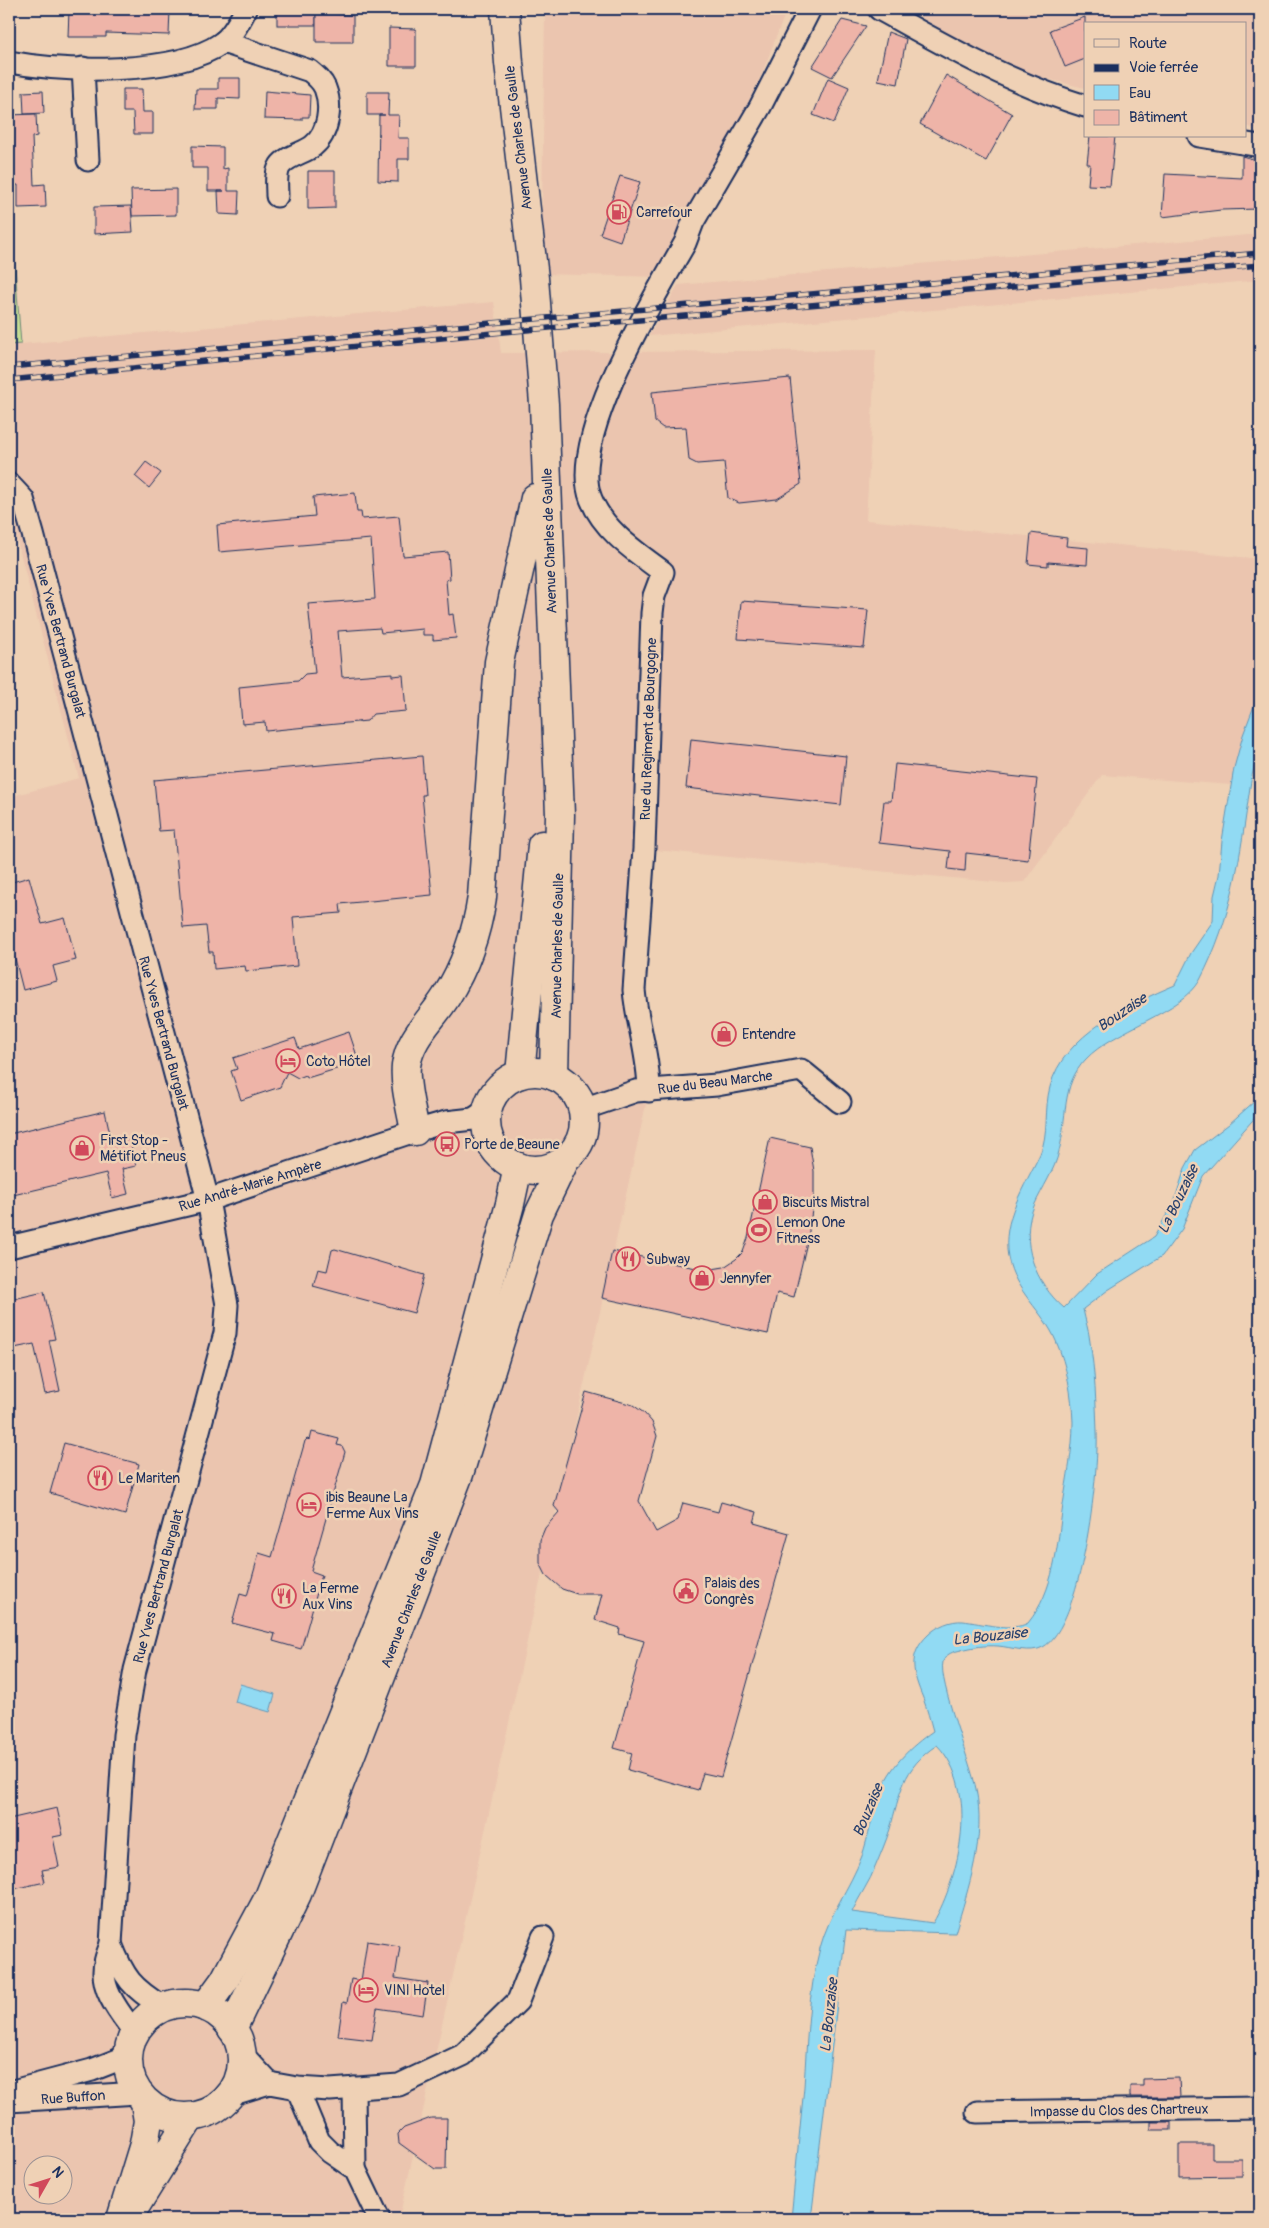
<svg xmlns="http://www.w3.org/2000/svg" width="1269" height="2228" viewBox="0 0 1269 2228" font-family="Pangolin,sans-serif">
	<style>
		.built { fill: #ebc5af; fill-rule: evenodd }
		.green { fill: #c3dc93; stroke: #6f8678 }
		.water { fill: #91daf3; stroke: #6296b7; fill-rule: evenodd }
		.building { fill: #eeb4a8; stroke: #1b2f5e }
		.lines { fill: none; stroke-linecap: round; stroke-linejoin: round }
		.minor-casing { stroke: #1b2f5e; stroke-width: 25 }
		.primary-casing { stroke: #1b2f5e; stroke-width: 31 }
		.minor { stroke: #efd1b5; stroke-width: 21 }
		.primary { stroke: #efd1b5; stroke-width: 28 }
		.rail-casing { stroke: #1b2f5e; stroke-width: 5.5 }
		.rail { stroke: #efd1b5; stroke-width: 4; stroke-dasharray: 11; stroke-linecap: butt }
		.labels { text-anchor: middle; stroke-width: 5; stroke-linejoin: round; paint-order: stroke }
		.street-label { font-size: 14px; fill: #1b2f5e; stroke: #efd1b5 }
		.poi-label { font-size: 14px; fill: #1b2f5e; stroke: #efd1b5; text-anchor: start }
		.water-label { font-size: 15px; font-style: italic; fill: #27406d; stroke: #efd1b5 }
	</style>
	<rect width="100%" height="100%" fill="#efd1b5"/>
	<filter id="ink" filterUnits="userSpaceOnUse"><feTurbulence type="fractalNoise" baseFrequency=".02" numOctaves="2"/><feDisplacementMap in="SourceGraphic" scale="10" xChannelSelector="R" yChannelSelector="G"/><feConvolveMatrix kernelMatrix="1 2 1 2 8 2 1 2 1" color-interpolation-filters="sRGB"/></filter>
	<g filter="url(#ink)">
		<g class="built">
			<path d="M545 9H787L761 76 663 277 541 274Z"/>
			<path d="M908 9H1260V130L1245 126V24H1085V88L1002 68Z"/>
			<path d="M1260 234V280L649 336 678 285Z"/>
			<path d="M494 302 501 353 876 350 866 520 1260 559V715L1231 785 1102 775 1024 882 1005 883 644 849 634 990 649 1091 399 2219H9V797L79 778 9 510V345ZM32 2166H62V2196H32Z"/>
		</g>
		<path class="green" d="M9 189 21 344 9 345Z"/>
		<g class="water">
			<path d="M1260 690C1260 706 1262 723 1260 739 1258 755 1252 771 1250 787 1240 856 1233 917 1200 980 1183 1012 1113 1030 1086 1059 1060 1086 1068 1118 1059 1151 1055 1170 1042 1188 1034 1206 1019 1242 1035 1283 1064 1308L1097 1274 1154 1237 1174 1202 1185 1168 1195 1150 1229 1124 1256 1100 1260 1092V1112L1203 1176 1182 1229 1162 1256 1108 1290 1083 1309C1085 1320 1089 1331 1090 1342 1095 1372 1096 1403 1097 1432 1099 1474 1082 1626 1043 1647 1030 1654 1011 1647 998 1646 985 1645 973 1647 961 1650 953 1652 946 1653 943 1662 938 1681 971 1763 976 1789 986 1838 969 1886 955 1933L846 1930 811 2219H791C795 2175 800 2131 804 2087 807 2041 808 1993 820 1948 829 1914 850 1888 862 1856 869 1835 872 1814 880 1794 889 1767 910 1747 933 1731 930 1720 927 1709 923 1698 913 1674 907 1655 928 1635 937 1626 951 1620 963 1621 981 1623 1012 1632 1028 1623 1055 1590 1057 1545 1063 1505 1067 1478 1073 1450 1073 1422 1072 1395 1067 1366 1056 1341 1043 1310 1015 1293 1008 1257 1001 1220 1025 1186 1040 1154 1049 1134 1044 1108 1050 1087 1063 1035 1130 1004 1175 985L1191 953 1213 921 1214 896 1219 875 1222 841 1234 768 1243 735ZM937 1745C980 1789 960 1876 933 1923L852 1912C859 1896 870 1882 876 1865 881 1853 886 1841 890 1829 900 1794 902 1768 937 1745Z"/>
			<path d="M240 1684 275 1694 270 1712 235 1702Z"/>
		</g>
		<g class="building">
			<path d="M133 9H170L169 35 106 33V37H68L69 10 133 11Z"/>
			<rect x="277" y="9" width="39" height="16"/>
			<path d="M316 14 353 15V42H316Z"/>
			<path d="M1085 17V59L1065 67 1050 30Z"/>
			<path d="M842 20 866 26 832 77 812 67Z"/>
			<path d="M389 28 416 29V66H389Z"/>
			<path d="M888 32 906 39 898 84 878 80Z"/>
			<path d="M946 75 1012 114 986 161 920 124Z"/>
			<path d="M218 78H240V99L218 98V109H195L196 89H218Z"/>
			<path d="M828 78 849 87 834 123 813 115Z"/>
			<path d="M123 89H142L143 112H153V134H134L133 112H123Z"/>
			<path d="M43 91 44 113 24 114 23 92Z"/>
			<path d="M265 91 310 95 309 117H302V120L264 119Z"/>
			<path d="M367 92H389L388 115H399L398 138H409V159H398V182L378 181 379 115H385H367Z"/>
			<path d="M36 114 37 136 32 137 34 185 45 184 46 207 18 208V185H15L13 137H9V115Z"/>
			<path d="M1090 136H1115L1110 186 1088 185 1090 164H1087Z"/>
			<path d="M192 146 223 147V169L228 168V191H239L238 215 219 214 218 191H224H208V168H192Z"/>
			<path d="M1242 156 1260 161V186H1257L1258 209 1221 210 1162 217 1165 174 1242 178Z"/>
			<path d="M308 171H335V208L308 209Z"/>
			<path d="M620 176 640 182 620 241 600 234Z"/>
			<path d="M176 189V215L132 216 131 190Z"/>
			<path d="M131 206 133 232 94 234V207Z"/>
			<path d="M790 378 801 484 777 499 739 503 728 498 724 462 697 464 689 460 686 427 663 428 655 422 652 392Z"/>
			<path d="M146 462 161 473 149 488 135 476Z"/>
			<path d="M355 493 357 512H361L362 519 399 516 403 556 448 552 450 579 446 580 449 615 453 614 456 638 433 640V635H423V629L381 633 380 628 338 631 342 677 392 673V676L403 675 406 711 373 714 367 721 266 731 265 722 242 724 239 687 298 681 305 674 315 673 308 604 375 599 371 539 219 552 217 525 315 516 313 497Z"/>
			<path d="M1031 533 1067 538 1066 546 1088 548 1087 565 1048 562V566L1028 564Z"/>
			<path d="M741 601 868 610 864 648 738 639Z"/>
			<path d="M691 739 846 756 841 805 686 788Z"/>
			<path d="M422 756 425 795H422L432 895 340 904 341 913 293 917 297 966 246 971 245 966 214 969 213 952H209L206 926 183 928 174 830 159 831 154 780Z"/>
			<path d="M895 764 1037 779 1028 860 966 853 965 871 948 869 950 851 879 843 884 801H891Z"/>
			<path d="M29 877 42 924 65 918 76 960 53 966 57 981 23 990 9 935V883Z"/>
			<path d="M349 1032 359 1062 307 1078 306 1075 298 1078 287 1072 280 1087 241 1100 231 1071 237 1069 233 1058 295 1038 299 1049Z"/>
			<path d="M105 1111 112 1143 130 1139 136 1166 122 1169 128 1194 112 1198 106 1173 9 1196V1134Z"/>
			<path d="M770 1138 810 1147 814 1171V1196L808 1238 794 1297 777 1293 768 1334 602 1298 612 1251 706 1270 724 1267 736 1259 743 1252 748 1238Z"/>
			<path d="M335 1249 424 1275 414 1313 313 1286 318 1269 327 1271 332 1250Z"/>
			<path d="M44 1292 55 1339 49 1340 60 1391 45 1394 34 1344 9 1349V1300Z"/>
			<path d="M586 1392 633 1405 644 1413 652 1422 657 1436 639 1501 656 1532 678 1520 683 1503 718 1512 721 1502 757 1512 754 1523 789 1533 721 1777 703 1773 698 1790 628 1770 632 1753 614 1748 644 1641 619 1634 620 1628 595 1620 602 1594H577L562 1589 546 1575 540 1563V1540L545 1528 559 1512 554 1506Z"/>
			<path d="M312 1432 339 1439 337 1445 342 1446 345 1452 311 1571 322 1575 301 1649 273 1641 275 1634 232 1623 240 1594 247 1596 259 1553 272 1557 305 1441 307 1439 310 1440Z"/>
			<path d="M64 1443 139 1464 125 1515 50 1493Z"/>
			<path d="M57 1808 63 1835 53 1837 59 1867 42 1870 45 1882 9 1890V1819Z"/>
			<path d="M367 1941 400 1946 395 1978 428 1983 423 2015 377 2008 372 2040 338 2036 343 2002 347 2003 351 1979 361 1981Z"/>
			<path d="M1179 2078 1180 2097H1130V2086H1143V2079Z"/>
			<path d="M431 2118H447L446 2169H435L399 2143 398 2134 404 2128Z"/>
			<rect x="1151" y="2122" width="20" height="8"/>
			<path d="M1179 2144H1212V2159H1242V2176L1179 2177Z"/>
		</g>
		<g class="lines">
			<g class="minor-casing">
				<g id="minor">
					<path d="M879 9C947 47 1010 83 1085 106"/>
					<path d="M223 42 310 71C316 76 322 81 325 88 332 106 329 133 313 146 304 153 287 156 280 166 275 174 277 187 277 196"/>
					<path d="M9 62C64 72 174 76 222 43 233 35 240 20 246 9"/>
					<path d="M83 68 88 160"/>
					<path d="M1199 136 1260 146"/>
					<path d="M9 484 23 499 33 534 208 1200 227 1305 225 1333 135 1670 124 1735 111 1944"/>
					<path d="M649 1091C649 1056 637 1024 634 990L644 849 652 613 654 596 663 572C636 552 604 531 591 499 567 439 655 296 685 243L693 222 760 107 810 9"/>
					<path d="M583 1109 636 1091 717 1085 801 1070 840 1102"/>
					<path d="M9 1247 208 1200 415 1131 446 1122 473 1119 487 1110"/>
					<path d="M134 2032C120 2013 99 1989 105 1963 106 1956 109 1950 111 1944 124 1978 132 1988 163 2007"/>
					<path d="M269 2083 297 2088 330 2090 399 2085 463 2055 518 2001 543 1937"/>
					<path d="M297 2088 319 2141 330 2152 355 2169 354 2088"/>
					<path d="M9 2092 92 2070 128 2056"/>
					<path d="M230 2095 269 2083 241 2053"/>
					<path d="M9 2101 138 2093"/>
					<path d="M977 2112 1260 2108"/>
					<path d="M355 2169 379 2219"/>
				</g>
			</g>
			<g class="primary-casing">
				<g id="primary">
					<path d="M505 9 509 63 534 278 544 404 560 815 554 1076"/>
					<circle cx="535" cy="1121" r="49"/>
					<path d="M520 1074 542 845"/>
					<path d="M415 1131C412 1113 404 1085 406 1066 410 1037 431 1021 446 997 465 967 477 931 482 897L499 662 535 498"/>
					<circle cx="185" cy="2060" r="57"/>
					<path d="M205 2007 224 1981 269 1897 435 1485 510 1204 518 1167"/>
					<path d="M232 2029 297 1894 459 1474 539 1214 565 1160"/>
					<path d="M136 2205 190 2118"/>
					<path d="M121 2219 144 2144 148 2121 145 2102"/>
				</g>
			</g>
			<use href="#minor" class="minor"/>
			<use href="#primary" class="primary"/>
			<g class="rail-casing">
				<g id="rail">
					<path d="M9 367 1260 253"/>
					<path d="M9 380 504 332 1260 265"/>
				</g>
			</g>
			<use href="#rail" class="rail"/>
		</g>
	</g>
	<defs>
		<g id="fuel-ring" transform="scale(1.25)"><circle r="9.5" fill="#efd1b5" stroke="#d1495b" stroke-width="1.5"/><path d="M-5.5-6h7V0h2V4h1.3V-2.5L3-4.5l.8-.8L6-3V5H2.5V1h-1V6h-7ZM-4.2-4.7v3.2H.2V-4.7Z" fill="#d1495b"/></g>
		<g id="shop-ring" transform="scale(1.25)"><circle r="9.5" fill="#efd1b5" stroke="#d1495b" stroke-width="1.5"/><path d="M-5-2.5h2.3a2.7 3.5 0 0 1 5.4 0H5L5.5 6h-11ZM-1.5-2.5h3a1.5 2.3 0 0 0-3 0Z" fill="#d1495b"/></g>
		<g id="hotel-ring" transform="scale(1.25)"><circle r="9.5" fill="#efd1b5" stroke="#d1495b" stroke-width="1.5"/><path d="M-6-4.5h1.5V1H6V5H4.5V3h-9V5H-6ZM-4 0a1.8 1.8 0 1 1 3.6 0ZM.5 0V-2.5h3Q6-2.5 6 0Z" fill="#d1495b"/></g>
		<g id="bus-ring" transform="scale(1.25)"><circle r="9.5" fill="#efd1b5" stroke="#d1495b" stroke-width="1.5"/><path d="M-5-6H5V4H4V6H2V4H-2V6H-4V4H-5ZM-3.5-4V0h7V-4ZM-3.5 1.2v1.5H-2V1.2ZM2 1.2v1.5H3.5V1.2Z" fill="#d1495b"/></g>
		<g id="stadium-ring" transform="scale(1.25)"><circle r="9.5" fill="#efd1b5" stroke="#d1495b" stroke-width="1.5"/><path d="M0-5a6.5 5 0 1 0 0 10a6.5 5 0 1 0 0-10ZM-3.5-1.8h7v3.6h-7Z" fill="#d1495b"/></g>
		<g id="restaurant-ring" transform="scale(1.25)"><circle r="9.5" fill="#efd1b5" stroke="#d1495b" stroke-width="1.5"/><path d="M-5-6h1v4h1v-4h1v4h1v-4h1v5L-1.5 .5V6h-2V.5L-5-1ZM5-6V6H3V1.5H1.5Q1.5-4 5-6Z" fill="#d1495b"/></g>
		<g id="civic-ring" transform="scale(1.25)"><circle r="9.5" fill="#efd1b5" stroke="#d1495b" stroke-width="1.5"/><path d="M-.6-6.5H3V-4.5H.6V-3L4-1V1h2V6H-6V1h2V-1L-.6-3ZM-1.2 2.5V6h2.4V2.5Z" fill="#d1495b"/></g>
	</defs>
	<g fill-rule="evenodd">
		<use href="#fuel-ring" x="619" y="212"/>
		<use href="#shop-ring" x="724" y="1034"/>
		<use href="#hotel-ring" x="288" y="1061"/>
		<use href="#bus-ring" x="447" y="1144"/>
		<use href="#shop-ring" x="82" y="1148"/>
		<use href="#shop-ring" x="765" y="1202"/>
		<use href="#stadium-ring" x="759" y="1230"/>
		<use href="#restaurant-ring" x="628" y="1259"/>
		<use href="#shop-ring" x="702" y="1278"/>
		<use href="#restaurant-ring" x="100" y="1478"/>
		<use href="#hotel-ring" x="309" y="1505"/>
		<use href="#civic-ring" x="686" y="1591"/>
		<use href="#restaurant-ring" x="284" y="1596"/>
		<use href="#hotel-ring" x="366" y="1990"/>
	</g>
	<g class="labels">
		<g class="street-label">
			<text transform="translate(518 138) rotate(-97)" y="5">Avenue Charles de Gaulle</text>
			<text transform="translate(549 541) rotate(-92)" y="5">Avenue Charles de Gaulle</text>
			<text transform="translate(61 641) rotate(75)" y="5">Rue Yves Bertrand Burgalat</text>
			<text transform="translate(648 729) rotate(-88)" y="5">Rue du Regiment de Bourgogne</text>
			<text transform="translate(557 946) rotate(-89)" y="5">Avenue Charles de Gaulle</text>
			<text transform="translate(164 1033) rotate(75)" y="5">Rue Yves Bertrand Burgalat</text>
			<text transform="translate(715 1082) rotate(-7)" y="5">Rue du Beau Marche</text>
			<text transform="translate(250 1185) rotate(-17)" y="5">Rue André-Marie Ampère</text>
			<text transform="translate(158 1586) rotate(-75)" y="5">Rue Yves Bertrand Burgalat</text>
			<text transform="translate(411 1599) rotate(-69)" y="5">Avenue Charles de Gaulle</text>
			<text transform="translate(73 2097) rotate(-4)" y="5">Rue Buffon</text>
			<text transform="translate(1119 2110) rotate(-1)" y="5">Impasse du Clos des Chartreux</text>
		</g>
		<g class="poi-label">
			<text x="636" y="217">Carrefour</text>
			<text x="742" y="1039">Entendre</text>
			<text x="306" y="1066">Coto Hôtel</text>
			<text x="100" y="1145">First Stop -<tspan x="100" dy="16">Métifiot Pneus</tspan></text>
			<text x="464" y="1149">Porte de Beaune</text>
			<text x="782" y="1207">Biscuits Mistral</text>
			<text x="776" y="1227">Lemon One<tspan x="776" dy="16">Fitness</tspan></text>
			<text x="646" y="1264">Subway</text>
			<text x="720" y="1283">Jennyfer</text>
			<text x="118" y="1483">Le Mariten</text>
			<text x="326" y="1502">ibis Beaune La<tspan x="326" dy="16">Ferme Aux Vins</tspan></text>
			<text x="704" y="1588">Palais des<tspan x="704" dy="16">Congrès</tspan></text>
			<text x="302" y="1593">La Ferme<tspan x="302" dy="16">Aux Vins</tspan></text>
			<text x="384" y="1995">VINI Hotel</text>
		</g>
		<g class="water-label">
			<text transform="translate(1122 1012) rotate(-34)" y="5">Bouzaise</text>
			<text transform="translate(1178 1199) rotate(-64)" y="5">La Bouzaise</text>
			<text transform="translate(990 1636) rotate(-6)" y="5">La Bouzaise</text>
			<text transform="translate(868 1810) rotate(-67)" y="5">Bouzaise</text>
			<text transform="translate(829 2015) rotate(-84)" y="5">La Bouzaise</text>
		</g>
	</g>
	<rect width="1269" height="2228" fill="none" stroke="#efd1b5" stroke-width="30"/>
	<rect x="15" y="15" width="1239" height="2198" fill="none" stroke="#1b2f5e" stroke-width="2" filter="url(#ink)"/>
	<rect x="1084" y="22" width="162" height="115" fill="#efd1b5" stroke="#9a9092"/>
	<rect x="1094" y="39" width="25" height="8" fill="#efd1b5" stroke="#9a9092"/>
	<text x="1129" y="48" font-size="15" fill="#1b2f5e">Route</text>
	<rect x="1094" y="64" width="25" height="8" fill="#1b2f5e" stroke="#9a9092"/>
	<text x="1129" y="72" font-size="15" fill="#1b2f5e">Voie ferrée</text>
	<rect x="1094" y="85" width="25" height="15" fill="#91daf3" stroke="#9a9092"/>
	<text x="1129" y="98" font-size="15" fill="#1b2f5e">Eau</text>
	<rect x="1094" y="110" width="25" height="15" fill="#eeb4a8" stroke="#9a9092"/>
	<text x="1129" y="122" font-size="15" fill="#1b2f5e">Bâtiment</text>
	<g transform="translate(48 2180) rotate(51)"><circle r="24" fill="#efd1b5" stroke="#9a9092"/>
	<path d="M0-4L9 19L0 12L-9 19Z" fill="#d1495b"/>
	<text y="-8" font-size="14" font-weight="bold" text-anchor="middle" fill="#1b2f5e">N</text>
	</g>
</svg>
